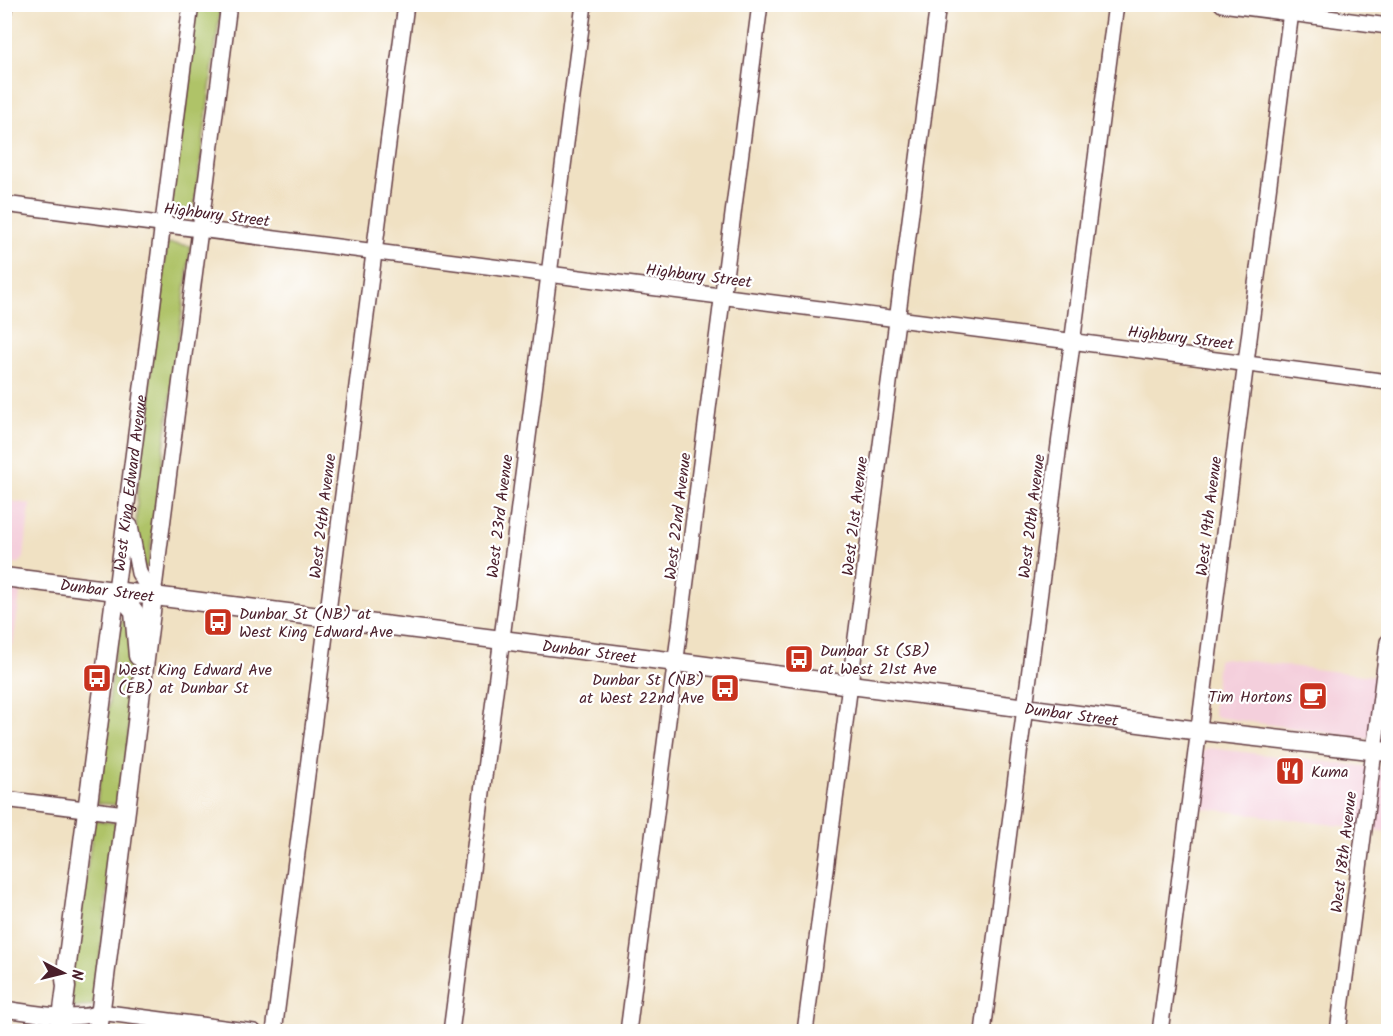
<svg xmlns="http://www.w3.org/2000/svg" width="1393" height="1036" viewBox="0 0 1393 1036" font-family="Kalam,sans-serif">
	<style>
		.built { fill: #f4cfdc }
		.green { fill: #afc367; stroke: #7c7149; stroke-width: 1.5 }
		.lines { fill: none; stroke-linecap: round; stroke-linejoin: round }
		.minor-casing { stroke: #633c42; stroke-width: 18 }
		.major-casing { stroke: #633c42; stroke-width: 21 }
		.minor { stroke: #fff; stroke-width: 15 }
		.major { stroke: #fff; stroke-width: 18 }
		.labels { text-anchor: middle; stroke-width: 4.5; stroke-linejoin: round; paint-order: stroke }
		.street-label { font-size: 16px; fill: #4a1f2b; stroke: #fff }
		.poi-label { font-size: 16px; fill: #4a1f2b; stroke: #fff; text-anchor: start }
	</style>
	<rect width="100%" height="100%" fill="#fff"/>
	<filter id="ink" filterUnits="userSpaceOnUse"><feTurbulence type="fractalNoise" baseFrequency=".0167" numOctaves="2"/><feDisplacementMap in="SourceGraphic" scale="12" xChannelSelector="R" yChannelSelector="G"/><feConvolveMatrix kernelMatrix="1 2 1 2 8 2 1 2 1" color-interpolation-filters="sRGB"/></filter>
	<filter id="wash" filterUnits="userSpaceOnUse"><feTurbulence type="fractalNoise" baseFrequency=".008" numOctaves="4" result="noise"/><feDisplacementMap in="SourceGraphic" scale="24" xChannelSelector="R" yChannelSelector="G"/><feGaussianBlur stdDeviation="1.35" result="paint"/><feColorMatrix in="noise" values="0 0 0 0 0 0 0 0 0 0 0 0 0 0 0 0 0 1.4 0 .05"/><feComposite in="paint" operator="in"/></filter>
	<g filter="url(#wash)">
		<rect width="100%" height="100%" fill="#f0e1c3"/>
		<g class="built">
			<path d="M5 500 30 504 24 558 18 564 5 563Z"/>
			<path d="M5 586 18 587 20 594 13 646 5 644Z"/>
			<path d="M1225 658 1388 678V742L1217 717 1214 714 1213 708 1218 660Z"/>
			<path d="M1209 748 1388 769V832L1195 807 1202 756 1204 750Z"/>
		</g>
		<g class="green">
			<path d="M196 5H221L194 211 170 208Z"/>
			<path d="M167 243 191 246 149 560 148 565 143 569 136 529 138 474Z"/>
			<path d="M126 613 135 649 134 669 126 760 120 802 117 805 97 803 117 633Z"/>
			<path d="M94 820 116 823 94 1005 67 1009Z"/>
		</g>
	</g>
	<g filter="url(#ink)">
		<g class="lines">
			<g class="minor-casing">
				<g id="minor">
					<path d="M1222 4 1388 26"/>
					<path d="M4 10 5 4"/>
					<path d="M4 204 1388 382"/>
					<path d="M130 526 139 573 153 596"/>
					<path id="s1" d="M116 590 191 4"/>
					<path d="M153 596 229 4"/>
					<path d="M4 799 125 814"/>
					<path d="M4 1009C28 1012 80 1023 100 1012L254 1032"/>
					<path d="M274 1032 406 4"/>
					<path d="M451 1032 584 4"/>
					<path d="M628 1032 760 4"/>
					<path d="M805 1032 938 4"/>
					<path d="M983 1032 1116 4"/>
					<path d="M1160 1032 1292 4"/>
					<path d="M1338 1032 1388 642"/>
				</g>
			</g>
			<g class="major-casing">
				<g id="major">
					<path id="s2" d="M4 577 676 662 1185 729 1388 752"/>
					<path d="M116 590 134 611 138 656"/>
					<path d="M60 1032 66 987 65 979 116 590"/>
					<path d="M98 1032 153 596"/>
				</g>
			</g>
			<use href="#minor" class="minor"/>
			<use href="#major" class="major"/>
		</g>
	</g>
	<defs>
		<g id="bus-square" transform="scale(1.5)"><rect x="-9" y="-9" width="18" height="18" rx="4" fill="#c8321e" stroke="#fff"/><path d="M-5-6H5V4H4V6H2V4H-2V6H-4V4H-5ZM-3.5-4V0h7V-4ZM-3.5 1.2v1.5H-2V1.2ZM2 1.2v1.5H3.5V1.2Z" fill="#fff"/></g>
		<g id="cafe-square" transform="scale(1.5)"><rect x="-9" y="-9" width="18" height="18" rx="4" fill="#c8321e" stroke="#fff"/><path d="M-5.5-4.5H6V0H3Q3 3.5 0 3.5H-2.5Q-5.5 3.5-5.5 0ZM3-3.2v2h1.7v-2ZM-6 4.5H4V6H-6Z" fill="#fff"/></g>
		<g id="restaurant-square" transform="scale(1.5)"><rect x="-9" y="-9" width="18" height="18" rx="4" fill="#c8321e" stroke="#fff"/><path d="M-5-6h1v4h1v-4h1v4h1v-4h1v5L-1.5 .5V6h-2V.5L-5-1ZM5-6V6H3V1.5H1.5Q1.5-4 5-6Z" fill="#fff"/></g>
	</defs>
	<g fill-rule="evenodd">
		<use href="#bus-square" x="218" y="622"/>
		<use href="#bus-square" x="799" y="659"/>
		<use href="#bus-square" x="97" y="678"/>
		<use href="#bus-square" x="725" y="688"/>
		<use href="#cafe-square" x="1313" y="696"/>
		<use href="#restaurant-square" x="1290" y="771"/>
	</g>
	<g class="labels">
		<g class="street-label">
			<text transform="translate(217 214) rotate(7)" y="6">Highbury Street</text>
			<text transform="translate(699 275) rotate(7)" y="6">Highbury Street</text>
			<text transform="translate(1181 337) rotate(7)" y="6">Highbury Street</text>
			<text dy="6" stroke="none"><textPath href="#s1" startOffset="108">West King Edward Avenue</textPath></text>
			<text transform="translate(322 516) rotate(-83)" y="6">West 24th Avenue</text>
			<text transform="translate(499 516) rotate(-83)" y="6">West 23rd Avenue</text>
			<text transform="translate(677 516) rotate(-83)" y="6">West 22nd Avenue</text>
			<text transform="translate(854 516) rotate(-83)" y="6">West 21st Avenue</text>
			<text transform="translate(1031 516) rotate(-83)" y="6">West 20th Avenue</text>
			<text transform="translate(1208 516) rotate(-83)" y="6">West 19th Avenue</text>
			<text dy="6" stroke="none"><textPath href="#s2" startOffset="104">Dunbar Street</textPath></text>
			<text dy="6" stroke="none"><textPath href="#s2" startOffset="590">Dunbar Street</textPath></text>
			<text dy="6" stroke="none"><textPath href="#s2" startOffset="1076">Dunbar Street</textPath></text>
			<text transform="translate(1343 852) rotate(-83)" y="6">West 18th Avenue</text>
		</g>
		<g class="poi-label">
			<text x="239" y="619">Dunbar St (NB) at<tspan x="239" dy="18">West King Edward Ave</tspan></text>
			<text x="820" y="656">Dunbar St (SB)<tspan x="820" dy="18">at West 21st Ave</tspan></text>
			<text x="118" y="675">West King Edward Ave<tspan x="118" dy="18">(EB) at Dunbar St</tspan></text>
			<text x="704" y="685" text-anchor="end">Dunbar St (NB)<tspan x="704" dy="18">at West 22nd Ave</tspan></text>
			<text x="1292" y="702" text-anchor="end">Tim Hortons</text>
			<text x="1311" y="777">Kuma</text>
		</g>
	</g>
	<rect width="1393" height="1036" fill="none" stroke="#fff" stroke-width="24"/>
	<g transform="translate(63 973) rotate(97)" stroke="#ffffff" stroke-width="4.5" paint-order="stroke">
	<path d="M0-4.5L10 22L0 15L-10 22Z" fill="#4a1f2b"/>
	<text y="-9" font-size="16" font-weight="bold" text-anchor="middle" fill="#4a1f2b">N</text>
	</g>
</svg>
